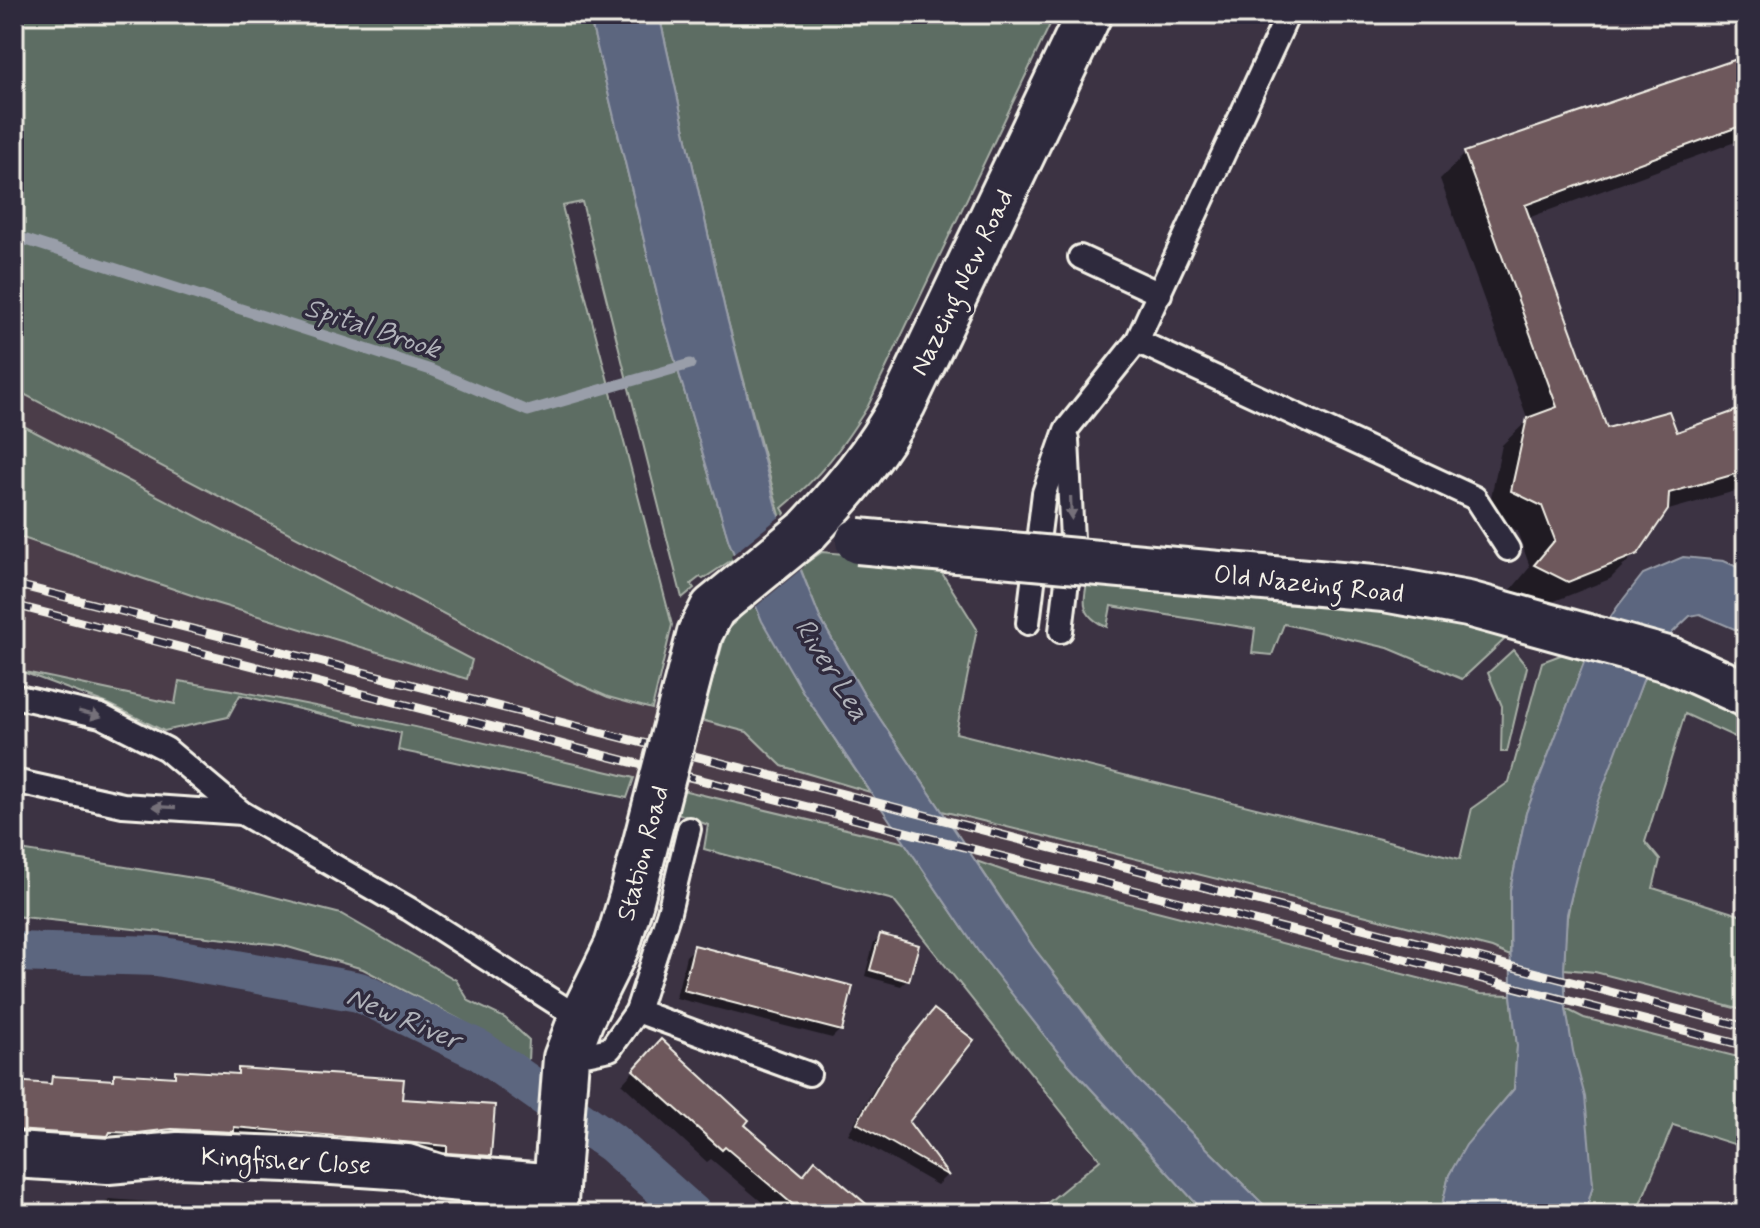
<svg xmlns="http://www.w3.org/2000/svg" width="1760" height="1228" viewBox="0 0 1760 1228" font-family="Mynerve,sans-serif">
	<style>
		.built { fill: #4b3e4a }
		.green { fill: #5d6d64; stroke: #a8afa6; stroke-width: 2 }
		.water { fill: #5c667f; stroke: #999ea9; stroke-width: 2 }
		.pier { fill: #3c3343 }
		.shadow { fill: #0007 }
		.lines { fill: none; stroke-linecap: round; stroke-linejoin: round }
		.stream { stroke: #999ea9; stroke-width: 11 }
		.canal { stroke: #5c667f; stroke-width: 40 }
		.building { fill: #6e595b; stroke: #f4f1e8; stroke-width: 2 }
		.lane-casing { stroke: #f4f1e8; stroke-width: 28 }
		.street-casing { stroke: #f4f1e8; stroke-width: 50 }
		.secondary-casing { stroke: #f4f1e8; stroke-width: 50 }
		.lane { stroke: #2f2a3d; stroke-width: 22 }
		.street { stroke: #2f2a3d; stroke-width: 44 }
		.secondary { stroke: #2f2a3d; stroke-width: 44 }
		.rail-casing { stroke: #f4f1e8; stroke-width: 9 }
		.rail { stroke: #2f2a3d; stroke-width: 6; stroke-dasharray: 18; stroke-linecap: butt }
		.street-bridge-casing { stroke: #f4f1e8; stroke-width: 50; stroke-linecap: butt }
		.secondary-bridge-casing { stroke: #f4f1e8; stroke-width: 50; stroke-linecap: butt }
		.street-bridge { stroke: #2f2a3d; stroke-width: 44 }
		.secondary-bridge { stroke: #2f2a3d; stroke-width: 44 }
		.oneway { fill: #747079 }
		.labels { text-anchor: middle; stroke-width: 7; stroke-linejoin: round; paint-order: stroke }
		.street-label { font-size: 26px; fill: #f4f1e8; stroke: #2f2a3d }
		.water-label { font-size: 28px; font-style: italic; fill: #b0b2b9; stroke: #2f2a3d }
	</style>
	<rect width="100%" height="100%" fill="#3c3343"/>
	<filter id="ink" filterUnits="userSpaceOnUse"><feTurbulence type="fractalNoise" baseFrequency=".0125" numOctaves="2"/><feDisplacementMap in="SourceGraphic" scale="16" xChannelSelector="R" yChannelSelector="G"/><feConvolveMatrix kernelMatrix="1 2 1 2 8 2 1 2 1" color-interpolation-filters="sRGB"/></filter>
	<g filter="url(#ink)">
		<path class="built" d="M14 389 574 682 608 697 747 732 782 766 989 821 1746 1011V1059L1119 902 828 825 378 717 180 681 175 704 14 670Z"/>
		<g class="green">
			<path d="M14 14H589L664 323 729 542 736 557 703 579 700 577 691 584 694 588 682 598 582 202 562 206 672 625 652 709 608 697 574 682 14 389Z"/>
			<path d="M659 14H1055L868 406C841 449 821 476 782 508L785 513 781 519 725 310Z"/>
			<path d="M14 421 472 660 467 679 215 603 14 535Z"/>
			<path d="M822 552 935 562 977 629 956 733 1460 859 1472 808 1509 782 1542 662 1571 651 1590 647 1526 813 1510 890V956L1492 948 1383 920 942 811 864 695 820 618 800 567Z"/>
			<path d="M1089 576 1383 603 1492 627 1504 640 1462 679 1388 648 1284 624 1272 655 1252 653 1255 629 1111 606 1107 627C1080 616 1082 601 1089 576Z"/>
			<path d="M754 602 803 692 870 792 782 766 747 732 701 720 726 632Z"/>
			<path d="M1513 650 1527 667 1507 752H1501L1502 706 1488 673Z"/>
			<path d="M1648 667 1746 706V742L1685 714 1645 842 1660 860 1653 888 1746 917V1011L1595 972 1564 969C1565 951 1564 931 1568 913 1582 828 1618 747 1648 667Z"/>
			<path d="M20 671 175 704 179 681C333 706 482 742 634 778L627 798 398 750 401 733 240 695 228 717 164 731 111 705Z"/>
			<path d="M682 790 905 843 978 951 1061 1056 1206 1214H1034L1100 1160 893 900 704 849 708 825 677 813Z"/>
			<path d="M14 849 212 881 341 914 456 980 469 1001 505 1018 529 1040 528 1061 459 1019 363 969 281 945 14 916Z"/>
			<path d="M976 861 1016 875 1481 994 1511 995 1517 1046 1514 1089 1466 1146 1449 1175 1440 1214H1273L1135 1077 1034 948Z"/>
			<path d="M1566 1009 1584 1018 1746 1059V1148L1673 1125 1636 1214H1585L1593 1185Z"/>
		</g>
		<g class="water">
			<path d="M589 14H659L725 310 777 511 820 618 864 695 1034 948 1097 1030 1135 1077 1273 1214H1206L1061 1056 978 951 803 692 762 621 729 542 664 323Z"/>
			<path d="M1683 557 1724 561 1746 571V634L1700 614 1690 616 1673 632 1648 667 1596 806 1582 853 1567 914 1564 969 1566 1009 1573 1051 1585 1097 1593 1185 1585 1214H1440L1449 1175 1466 1145 1514 1089 1517 1046 1511 995 1510 890 1526 813 1590 647 1618 606 1643 574Z"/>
		</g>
		<path class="pier" d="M783 514 804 567 753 609 731 556Z"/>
		<g class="shadow">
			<path d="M1746 58V138L1528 218 1606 431 1676 435 1746 409V488L1665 511 1636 553 1610 579 1542 606 1510 591 1530 567 1517 531 1487 516 1502 445 1528 420 1440 179 1465 154Z"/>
			<path d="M881 936 907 980 901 986 865 976 874 942Z"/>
			<path d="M695 948 840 1030 832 1038 676 998 686 956Z"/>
			<path d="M934 1011 906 1122 946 1176 937 1185 848 1134 882 1075Z"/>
			<path d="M648 1055 742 1125 802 1176 815 1163 847 1214H776L711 1159 707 1162 622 1084Z"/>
			<path d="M239 1070 400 1100 489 1156 476 1169 14 1143V1083L45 1085 52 1078 108 1081 115 1075 170 1079 176 1072 233 1076Z"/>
			<path d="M109 1199 163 1203 162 1214H94Z"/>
		</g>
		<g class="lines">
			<path class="stream" d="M14 236 431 370 528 411 690 364"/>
			<path class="canal" d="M14 952 158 956 359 992 479 1050 612 1143 692 1214"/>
		</g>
		<g class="building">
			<path d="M1746 56V124L1525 205 1607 428 1669 411 1677 432 1746 407V471L1669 493 1668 510 1638 554 1568 582 1534 565 1555 540 1542 506 1511 491 1527 418 1557 407 1464 152Z"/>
			<path d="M880 934 919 945 909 981 870 970Z"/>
			<path d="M694 945 853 986 842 1031 683 990Z"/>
			<path d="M934 1009 974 1040 909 1122 949 1176 857 1123 892 1062Z"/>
			<path d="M661 1039 749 1120 745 1125 803 1175 815 1160 878 1214H804L725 1147 722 1150 633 1070Z"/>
			<path d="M238 1068 404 1079 402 1099 495 1105 491 1156 447 1153V1146L234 1127V1132L172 1129 138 1133 110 1132 108 1136 14 1130V1081L51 1084 52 1076 114 1080V1073L175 1077V1070L238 1074Z"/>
		</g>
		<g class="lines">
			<g class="lane-casing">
				<g id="lane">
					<path d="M1080 257 1160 294"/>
					<path d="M1137 341 1475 498 1508 549"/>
					<path d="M1028 623 1044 493 1066 430 1137 341 1288 14"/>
					<path d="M1061 631 1072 539 1067 440"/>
					<path d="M14 696 101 716 166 749 242 813 409 909 581 1019"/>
					<path d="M14 781 123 805 242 813"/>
					<path d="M637 1011 809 1074"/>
					<path d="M566 1058 610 1049 637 1011 669 912 689 829"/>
				</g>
			</g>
			<g class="street-casing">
				<g id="street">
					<path d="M1384 589 1468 604 1671 660 1746 694"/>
					<path d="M14 1155 108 1161 178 1155 287 1159 407 1167 439 1177 556 1187"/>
				</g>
			</g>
			<g class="secondary-casing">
				<g id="secondary">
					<path d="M806 532C846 489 875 455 903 404L1089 14"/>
					<path d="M554 1214 566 1058 581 1019 617 946 631 900"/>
				</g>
			</g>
			<use href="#lane" class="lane"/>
			<use href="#street" class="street"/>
			<use href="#secondary" class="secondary"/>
			<g class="rail-casing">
				<g id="rail">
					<path d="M14 584 750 770 1746 1027"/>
					<path d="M14 605 1746 1046"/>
				</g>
			</g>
			<use href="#rail" class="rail"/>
			<g class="street-bridge-casing">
				<path id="street-bridge" d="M858 541 1384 589"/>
			</g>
			<g class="secondary-bridge-casing">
				<path id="secondary-bridge" d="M631 900 700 633 713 608 806 532"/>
			</g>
			<use href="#street-bridge" class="street-bridge"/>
			<use href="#secondary-bridge" class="secondary-bridge"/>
		</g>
		<defs><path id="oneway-solid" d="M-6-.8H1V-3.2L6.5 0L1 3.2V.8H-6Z" transform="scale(2)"/></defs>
		<g class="oneway">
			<use href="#oneway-solid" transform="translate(1071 508) rotate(88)"/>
			<use href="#oneway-solid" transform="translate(90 714) rotate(14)"/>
			<use href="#oneway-solid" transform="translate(164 807) rotate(-177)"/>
		</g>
	</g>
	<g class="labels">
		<g class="street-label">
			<text transform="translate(961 282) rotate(-64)" y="9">Nazeing New Road</text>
			<text transform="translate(1309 583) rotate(6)" y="9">Old Nazeing Road</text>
			<text transform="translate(642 853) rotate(-75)" y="9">Station Road</text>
			<text transform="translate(286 1160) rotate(3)" y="9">Kingfisher Close</text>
		</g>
		<g class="water-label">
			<text transform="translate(373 327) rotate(18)" y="10">Spital Brook</text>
			<text transform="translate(833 669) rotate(58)" y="10">River Lea</text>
			<text transform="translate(404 1017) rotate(23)" y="10">New River</text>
		</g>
	</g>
	<rect width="1760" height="1228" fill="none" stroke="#2f2a3d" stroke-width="48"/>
	<rect x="24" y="24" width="1712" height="1180" fill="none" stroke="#f4f1e8" stroke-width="3" filter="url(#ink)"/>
</svg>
